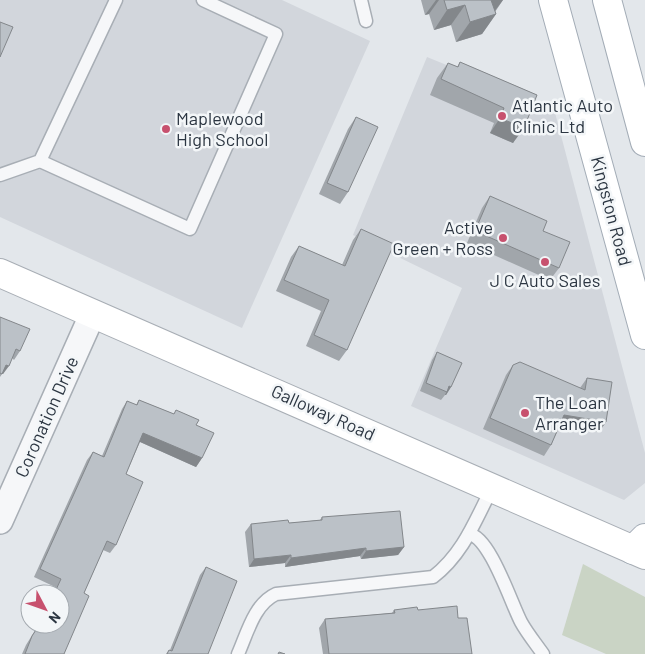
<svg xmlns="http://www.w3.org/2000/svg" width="645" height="654" viewBox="0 0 645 654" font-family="Barlow,sans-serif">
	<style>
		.built { fill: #d2d6dc }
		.green { fill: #cad4c5 }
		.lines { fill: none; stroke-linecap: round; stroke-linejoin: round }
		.lane-casing { stroke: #a8aeb5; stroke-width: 15 }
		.street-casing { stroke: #a8aeb5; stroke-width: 28 }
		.secondary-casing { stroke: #a8aeb5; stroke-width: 30 }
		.primary-casing { stroke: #a3acb6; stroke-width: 30 }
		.lane { stroke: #f6f7f9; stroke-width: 12 }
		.street { stroke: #f6f7f9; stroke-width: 25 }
		.secondary { stroke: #fff; stroke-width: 28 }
		.primary { stroke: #fff; stroke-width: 28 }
		.wall { fill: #a1a6ab }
		.shaded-wall { fill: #83878b }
		.building { fill: #bbc1c7; stroke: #83878b }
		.poi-dot { fill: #c7516e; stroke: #f3f6f8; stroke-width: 2 }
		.labels { text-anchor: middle; stroke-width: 5; stroke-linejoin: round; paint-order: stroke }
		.poi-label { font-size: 18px; fill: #2c3642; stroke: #f3f6f8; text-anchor: start }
		.street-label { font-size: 18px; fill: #2c3642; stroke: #f3f6f8 }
	</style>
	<rect width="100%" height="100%" fill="#e3e7eb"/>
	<g class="built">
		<path d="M0 0H282L370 41 242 328 0 217Z"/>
		<path d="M427 57 554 109 645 453V483L624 500 411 406 462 288 353 235Z"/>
	</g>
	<path class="green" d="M583 564 645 597V654H606L562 635Z"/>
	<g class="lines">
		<g class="lane-casing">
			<g id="lane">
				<path d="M361 0 366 21"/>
				<path d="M40 161 190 229 276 34 203 0"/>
				<path d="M0 175 40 161 116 0"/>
				<path d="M469 534C490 537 511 603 521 622 527 633 536 644 543 654"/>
				<path d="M238 654C247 634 254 604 276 594L433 577C463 554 475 521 492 488"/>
			</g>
		</g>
		<g class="street-casing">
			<path id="street" d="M0 521 93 313"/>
		</g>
		<g class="secondary-casing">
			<path id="secondary" d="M0 273 645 555"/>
		</g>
		<g class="primary-casing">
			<g id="primary">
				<path d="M553 0 645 335"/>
				<path d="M607 0 645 142"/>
				<path d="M633 550 645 538"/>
			</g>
		</g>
		<use href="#lane" class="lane"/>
		<use href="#street" class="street"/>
		<use href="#secondary" class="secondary"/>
		<use href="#primary" class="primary"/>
	</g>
	<g class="wall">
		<path d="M421 0H503L495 12 496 14 482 34 456 42 451 25 434 30 429 14 425 15Z"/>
		<path d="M460 62 537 95 513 143 490 133 494 123 430 95 437 78 448 63 457 67Z"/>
		<path d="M356 117 348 192 340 204 319 194 348 129Z"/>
		<path d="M490 196 559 268 550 280 467 243 482 208Z"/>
		<path d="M361 229 347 350 339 361 306 346 321 311 276 291 291 257 299 246 342 265 353 240Z"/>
		<path d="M0 317 20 351 14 360 12 358 3 374H2L0 377Z"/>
		<path d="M437 352 451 387 446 395H445L441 400 420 391 432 360Z"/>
		<path d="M513 365 580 388 587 378 606 422 599 432 560 426 551 445 544 456 483 429 506 375Z"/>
		<path d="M139 400 174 414 176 410 196 425 202 458 196 467 140 442 126 474 116 545 110 553 103 550 84 593 64 654H22L26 645 39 624H60V594H52L55 587 34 577 87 460 93 452 102 456 122 409 127 401 136 405Z"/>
		<path d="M322 517 404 547 398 555 361 559 360 556 285 567V563L249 567 245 532 251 524 289 523 320 520Z"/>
		<path d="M206 567 208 654H166L169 650H170L200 575Z"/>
		<path d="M394 610H418L458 618 472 654H323L319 628 325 619 392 613Z"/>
	</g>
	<g class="shaded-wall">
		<path d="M436 0H439L429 14 425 15Z"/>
		<path d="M490 0H503L494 12Z"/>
		<path d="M465 5 451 25 434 30 447 10Z"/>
		<path d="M496 14 482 34 456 42 470 22Z"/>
		<path d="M500 118 524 128 513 143 490 133Z"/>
		<path d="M6 365 9 366 3 374 0 373Z"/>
		<path d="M449 386 451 387 446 395H445Z"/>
		<path d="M564 415 606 422 599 432 557 425Z"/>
		<path d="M143 433 202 458 196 467 138 441Z"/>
		<path d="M404 547 398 555 361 559 366 551Z"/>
		<path d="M366 548 360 556 285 567 291 558Z"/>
		<path d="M291 555 285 563 249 567 254 559Z"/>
	</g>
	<g class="building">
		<path d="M444 0H491L496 14 470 22 465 5 447 10Z"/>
		<path d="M0 22 13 27 0 57Z"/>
		<path d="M460 62 537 95 524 128 500 118 504 108 441 79 448 63 458 67Z"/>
		<path d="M356 117 378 127 348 192 327 183Z"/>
		<path d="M490 196 547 221 543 231 570 242 559 268 475 231Z"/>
		<path d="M361 229 394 244 347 350 314 335 329 300 284 280 299 246 345 266Z"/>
		<path d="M0 317 30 329 20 351 16 349 9 366 6 365 2 374 0 373Z"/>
		<path d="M437 352 462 363 451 387 449 386 447 392 426 383Z"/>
		<path d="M520 362 585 390 587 378 612 382 606 422 564 415 551 445 490 418 513 365Z"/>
		<path d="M139 400 174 414 176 410 199 420 196 425 214 433 202 458 143 433 126 474 143 482 116 545 107 541 84 593 89 596 64 654H25L32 636 40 624H60V594H54L61 579 40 569 93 452 104 457 127 401 137 405Z"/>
		<path d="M400 511 404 547 366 551V548L291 558V555L254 559 251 524 288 520 289 523 322 520V517Z"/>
		<path d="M206 567 237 581 208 654H167L169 650 172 651Z"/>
		<path d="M457 606 458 618H467L472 654H329L325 619 395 613 394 610 417 607 418 610Z"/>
		<path d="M279 652 285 654H278Z"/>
	</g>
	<g class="poi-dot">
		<circle cx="502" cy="116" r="5"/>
		<circle cx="166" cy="129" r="5"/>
		<circle cx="503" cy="238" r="5"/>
		<circle cx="545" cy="262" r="5"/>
		<circle cx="525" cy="413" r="5"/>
	</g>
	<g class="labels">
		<g class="poi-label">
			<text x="512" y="112">Atlantic Auto<tspan x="512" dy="21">Clinic Ltd</tspan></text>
			<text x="176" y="125">Maplewood<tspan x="176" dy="21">High School</tspan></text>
			<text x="493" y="234" text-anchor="end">Active<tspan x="493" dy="21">Green + Ross</tspan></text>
			<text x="545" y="287" text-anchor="middle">J C Auto Sales</text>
			<text x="535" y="409">The Loan<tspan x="535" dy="21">Arranger</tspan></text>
		</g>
		<g class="street-label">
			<text transform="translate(611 211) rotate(75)" y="6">Kingston Road</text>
			<text transform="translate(323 413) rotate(24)" y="6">Galloway Road</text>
			<text transform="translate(47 417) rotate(-66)" y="6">Coronation Drive</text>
		</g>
	</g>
	<g transform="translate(45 609) rotate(131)"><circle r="24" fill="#f3f6f8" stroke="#a3a9af"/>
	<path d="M0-4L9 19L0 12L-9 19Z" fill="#c7516e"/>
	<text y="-8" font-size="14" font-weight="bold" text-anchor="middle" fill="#2c3642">N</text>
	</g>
</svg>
